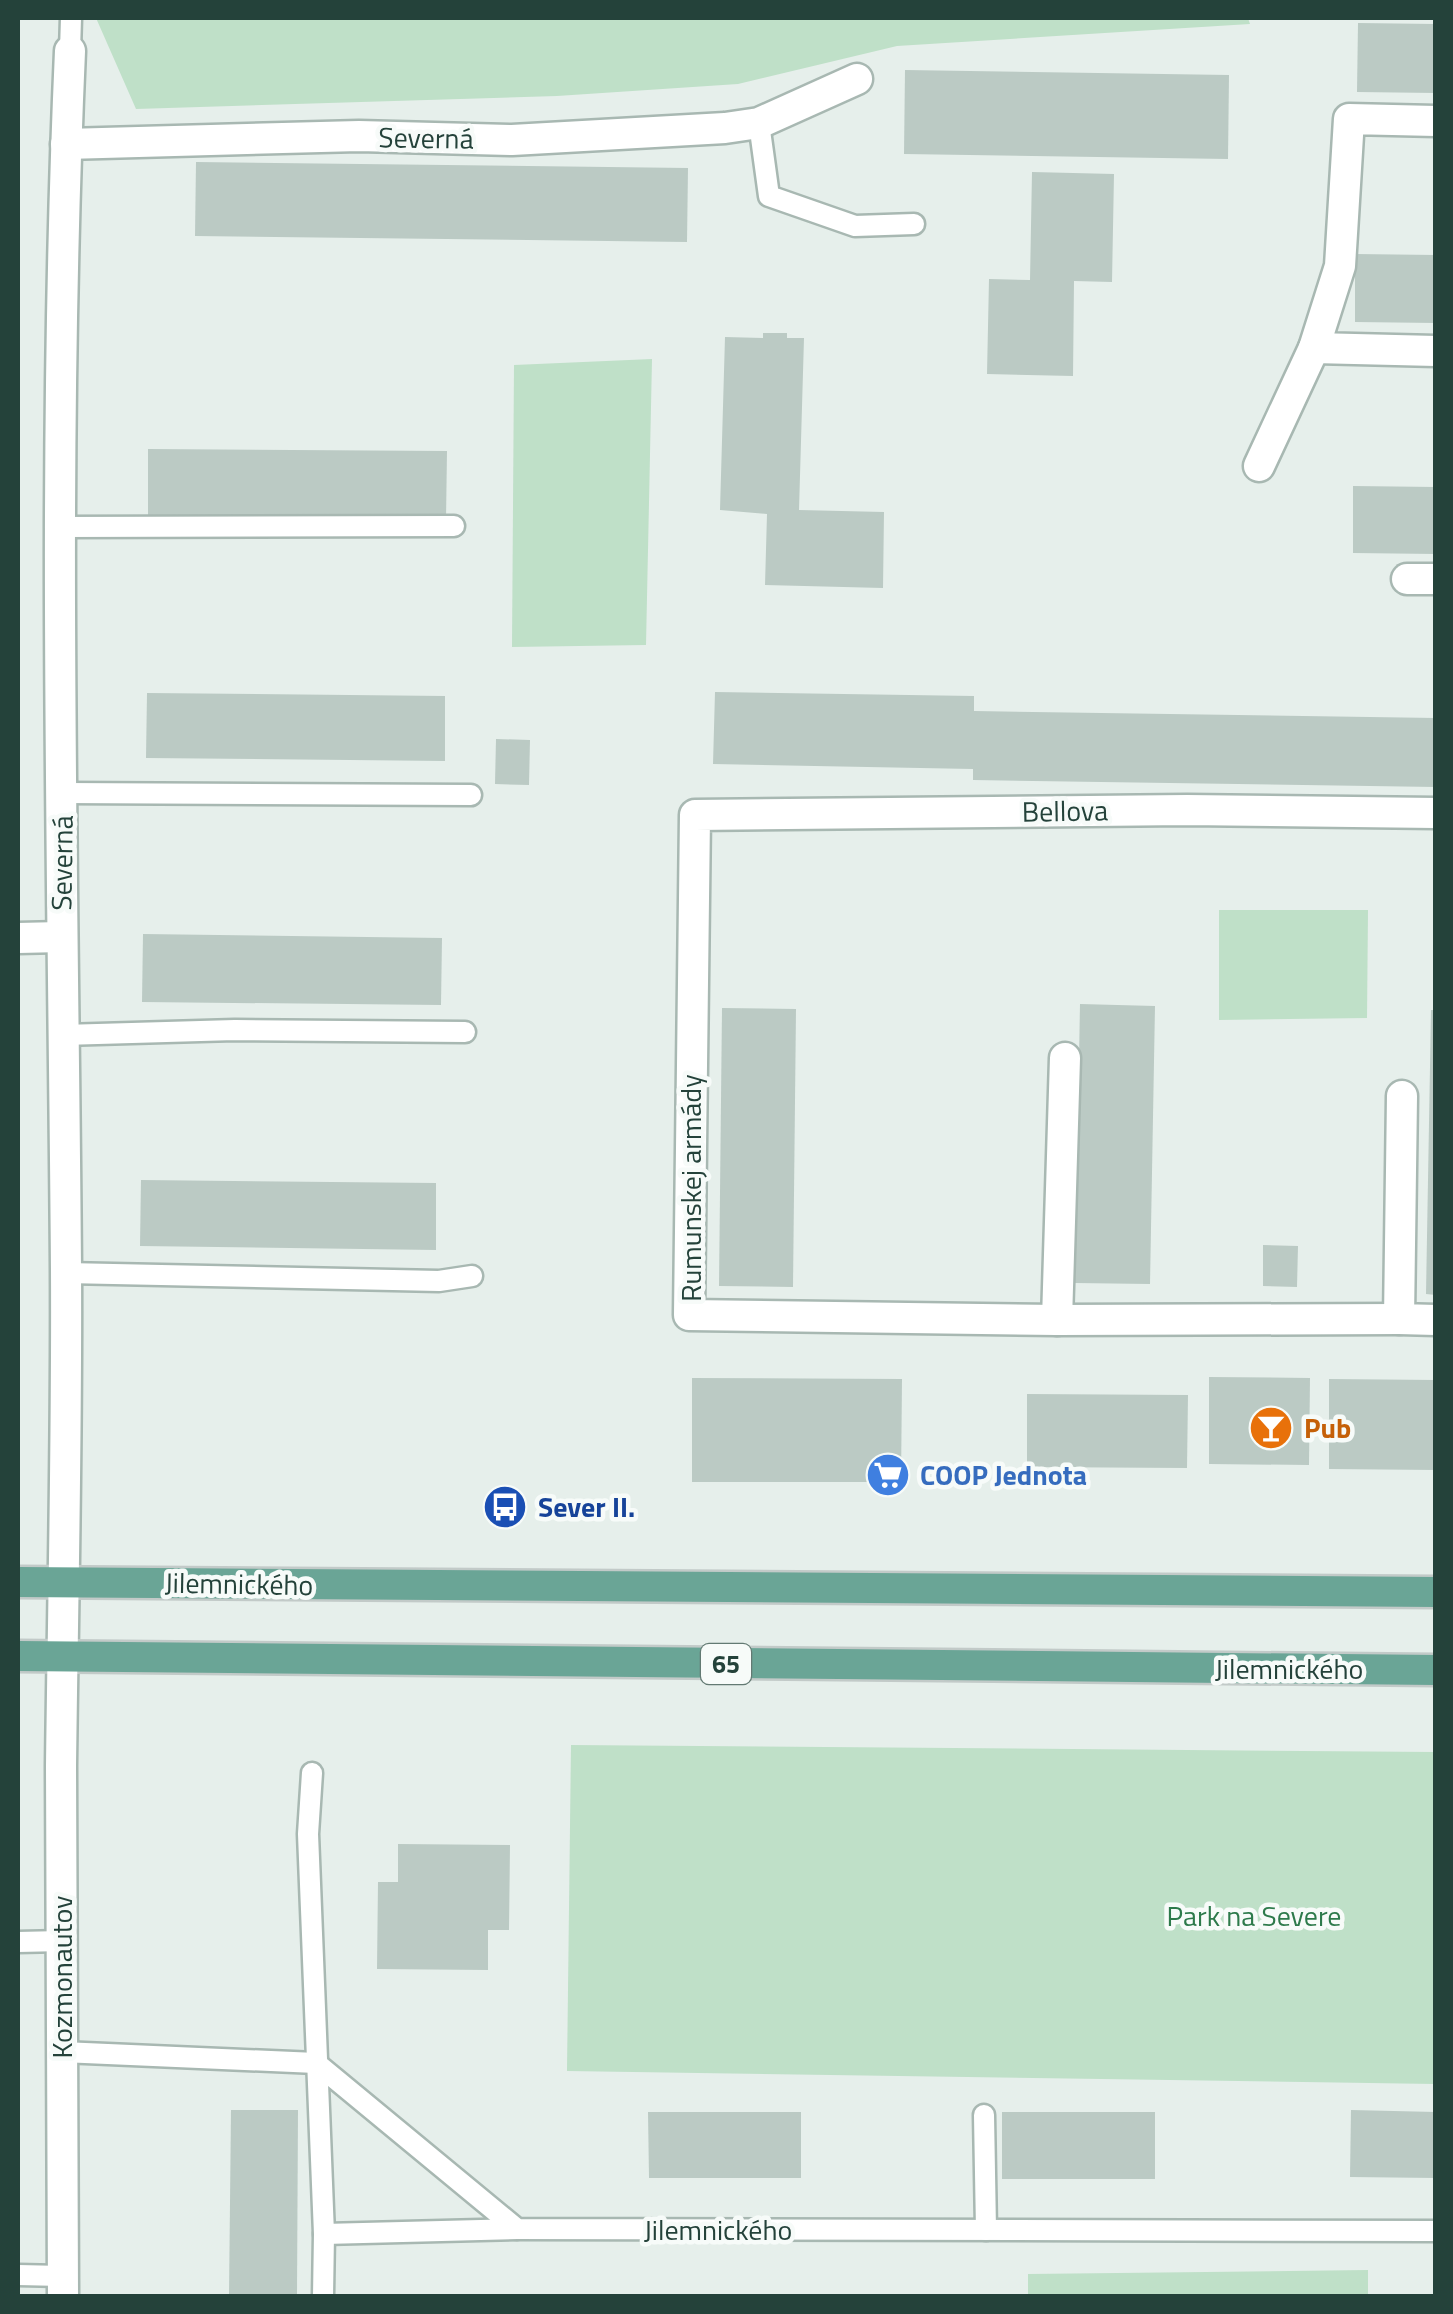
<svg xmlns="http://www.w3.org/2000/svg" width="1453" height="2314" viewBox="0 0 1453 2314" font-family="'Titillium Web',sans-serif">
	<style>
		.green { fill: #bfe0c8 }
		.building { fill: #bbcac4 }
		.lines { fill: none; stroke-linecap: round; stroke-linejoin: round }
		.service-casing { stroke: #a8b8b2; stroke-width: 25 }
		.minor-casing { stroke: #a8b8b2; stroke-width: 35 }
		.primary-casing { stroke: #c2cac8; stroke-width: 35 }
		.service { stroke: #fff; stroke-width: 20 }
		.minor { stroke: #fff; stroke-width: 30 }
		.primary { stroke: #6aa596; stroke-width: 30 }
		.labels { text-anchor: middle; stroke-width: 9; stroke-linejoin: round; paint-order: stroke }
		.shield { fill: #f7fbf9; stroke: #637a73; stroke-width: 2.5 }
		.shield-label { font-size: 25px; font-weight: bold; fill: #24423a }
		.street-label { font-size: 28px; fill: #24423a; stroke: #f7fbf9 }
		.food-label { font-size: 28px; font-weight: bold; fill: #c56008; stroke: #f7fbf9; text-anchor: start }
		.shop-label { font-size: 28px; font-weight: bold; fill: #366cbe; stroke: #f7fbf9; text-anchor: start }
		.transit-label { font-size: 28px; font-weight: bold; fill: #164399; stroke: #f7fbf9; text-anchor: start }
		.park-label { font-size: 28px; fill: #2d7a4b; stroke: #f7fbf9 }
	</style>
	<rect width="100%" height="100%" fill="#e6efeb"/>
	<g class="green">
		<path d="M96 18H1248L1250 24 897 46 738 84 557 96 136 109Z"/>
		<path d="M652 359 646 645 512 647 514 365Z"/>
		<path d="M1219 910H1368L1367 1018 1219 1020Z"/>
		<path d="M571 1745 1435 1752V2084L567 2071Z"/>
		<path d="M1368 2270V2296H1028V2274Z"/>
	</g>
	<g class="building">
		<path d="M1358 23 1436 24V93L1357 92Z"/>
		<path d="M905 70 1229 75 1228 159 904 154Z"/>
		<path d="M196 162 688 168 687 242 195 236Z"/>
		<path d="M1032 172 1114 174 1112 282 1074 281 1073 376 987 374 989 279 1030 280Z"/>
		<path d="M1355 254 1436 255V323L1355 322Z"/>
		<path d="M763 333H787V338H804L799 510 884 512 883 588 765 585 767 514 720 510 725 337 763 338Z"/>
		<path d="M148 449 447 451 446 520 148 518Z"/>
		<path d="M1353 486 1436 487V554L1353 553Z"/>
		<path d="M715 692 974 696V711L1436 718V787L973 780V769L713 764Z"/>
		<path d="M147 693 445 696V761L146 758Z"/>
		<path d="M496 739 530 740 529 785 495 784Z"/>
		<path d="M143 934 442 938 441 1005 142 1002Z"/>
		<path d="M1080 1004 1155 1006 1150 1284 1075 1283Z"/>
		<path d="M722 1008 796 1009 793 1287 719 1286Z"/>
		<path d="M1431 1010H1436V1295L1426 1294Z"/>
		<path d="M141 1180 436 1183V1250L140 1246Z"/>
		<path d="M1263 1245 1298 1246 1297 1287 1263 1286Z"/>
		<path d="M1209 1377 1310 1378 1309 1465 1209 1464Z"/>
		<path d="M692 1378 902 1379 901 1482H692Z"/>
		<path d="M1329 1379 1436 1380V1470L1329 1469Z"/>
		<path d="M1027 1394 1188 1395 1187 1468 1027 1467Z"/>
		<path d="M398 1844 510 1845 509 1930H488V1970L377 1969 378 1882H398Z"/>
		<path d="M231 2110H298L297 2296H229Z"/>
		<path d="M1351 2110 1436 2112V2178L1350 2177Z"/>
		<path d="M648 2112H801V2178H649Z"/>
		<rect x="1002" y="2112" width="153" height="67"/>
	</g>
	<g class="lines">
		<g class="service-casing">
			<g id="service">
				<path d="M70 51 71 18"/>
				<path d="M759 123 769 196 855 226 914 224"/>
				<path d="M60 527 454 526"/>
				<path d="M63 793 471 795"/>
				<path d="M63 1035 235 1030 465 1032"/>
				<path d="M66 1273 439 1281 472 1276"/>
				<path d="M312 1773 308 1834 324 2234 323 2296"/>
				<path d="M18 1942 62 1941"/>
				<path d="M62 2052 316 2063 517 2229 1436 2231"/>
				<path d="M984 2115 986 2230"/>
				<path d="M324 2234 517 2229"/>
				<path d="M18 2275 62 2276"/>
			</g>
		</g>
		<g class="minor-casing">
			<g id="minor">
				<path d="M1436 121 1349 119 1340 266 1314 348 1436 351"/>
				<path d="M66 144 359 136 512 140 725 128 759 123 857 79"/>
				<path d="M1259 466 1314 348"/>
				<path d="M1407 579H1436"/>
				<path d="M18 938 61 937"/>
				<path d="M1065 1058 1057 1320 1399 1319"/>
				<path d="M1402 1096 1399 1319 1436 1320"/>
				<path d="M1057 1320 689 1315 695 815 1187 810 1436 813"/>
				<path d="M63 2296C62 2120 60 1943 61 1766 63 1600 67 1435 66 1269 63 863 52 457 70 51"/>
			</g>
		</g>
		<g class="primary-casing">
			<g id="primary">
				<path d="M18 1582 1436 1592"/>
				<path d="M18 1656 1436 1670"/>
			</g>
		</g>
		<use href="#service" class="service"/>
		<use href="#minor" class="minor"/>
		<use href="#primary" class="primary"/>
	</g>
	<defs>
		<g id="bar-disc" transform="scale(2.25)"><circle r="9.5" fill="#e8710a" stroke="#f7fbf9"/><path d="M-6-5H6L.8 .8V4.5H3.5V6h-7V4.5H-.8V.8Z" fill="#fff"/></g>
		<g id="supermarket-disc" transform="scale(2.25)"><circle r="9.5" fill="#3f7fe0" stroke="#f7fbf9"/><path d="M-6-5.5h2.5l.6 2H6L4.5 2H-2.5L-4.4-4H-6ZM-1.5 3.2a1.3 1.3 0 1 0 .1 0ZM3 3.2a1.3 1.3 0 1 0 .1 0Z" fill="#fff"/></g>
		<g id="bus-disc" transform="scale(2.25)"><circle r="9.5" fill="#1a4fb4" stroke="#f7fbf9"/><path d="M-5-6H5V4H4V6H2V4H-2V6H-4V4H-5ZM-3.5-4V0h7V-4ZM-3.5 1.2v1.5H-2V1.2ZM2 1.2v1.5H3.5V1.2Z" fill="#fff"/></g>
	</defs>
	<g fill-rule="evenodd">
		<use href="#bar-disc" x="1271" y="1428"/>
		<use href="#supermarket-disc" x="888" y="1475"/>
		<use href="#bus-disc" x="505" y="1507"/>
	</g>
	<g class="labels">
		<rect class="shield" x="701" y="1644" width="50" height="40" rx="8"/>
		<g class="shield-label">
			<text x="726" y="1673">65</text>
		</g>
		<g class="street-label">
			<text transform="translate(426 138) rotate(1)" y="10">Severná</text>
			<text transform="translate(1065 811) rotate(-1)" y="10">Bellova</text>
			<text transform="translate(62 863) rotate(-89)" y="10">Severná</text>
			<text transform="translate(691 1188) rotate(-90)" y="10">Rumunskej armády</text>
			<text transform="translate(239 1584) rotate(1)" y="10">Jilemnického</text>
			<text x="1289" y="1679">Jilemnického</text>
			<text transform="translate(62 1977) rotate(-90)" y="10">Kozmonautov</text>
			<text x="718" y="2240">Jilemnického</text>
		</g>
		<g class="food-label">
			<text x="1304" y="1438">Pub</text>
		</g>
		<g class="shop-label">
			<text x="920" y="1485">COOP Jednota</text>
		</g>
		<g class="transit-label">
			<text x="538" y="1517">Sever II.</text>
		</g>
		<g class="park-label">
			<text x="1254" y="1926">Park na Severe</text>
		</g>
	</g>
	<rect width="1453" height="2314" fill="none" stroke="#24423a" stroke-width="40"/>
</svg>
